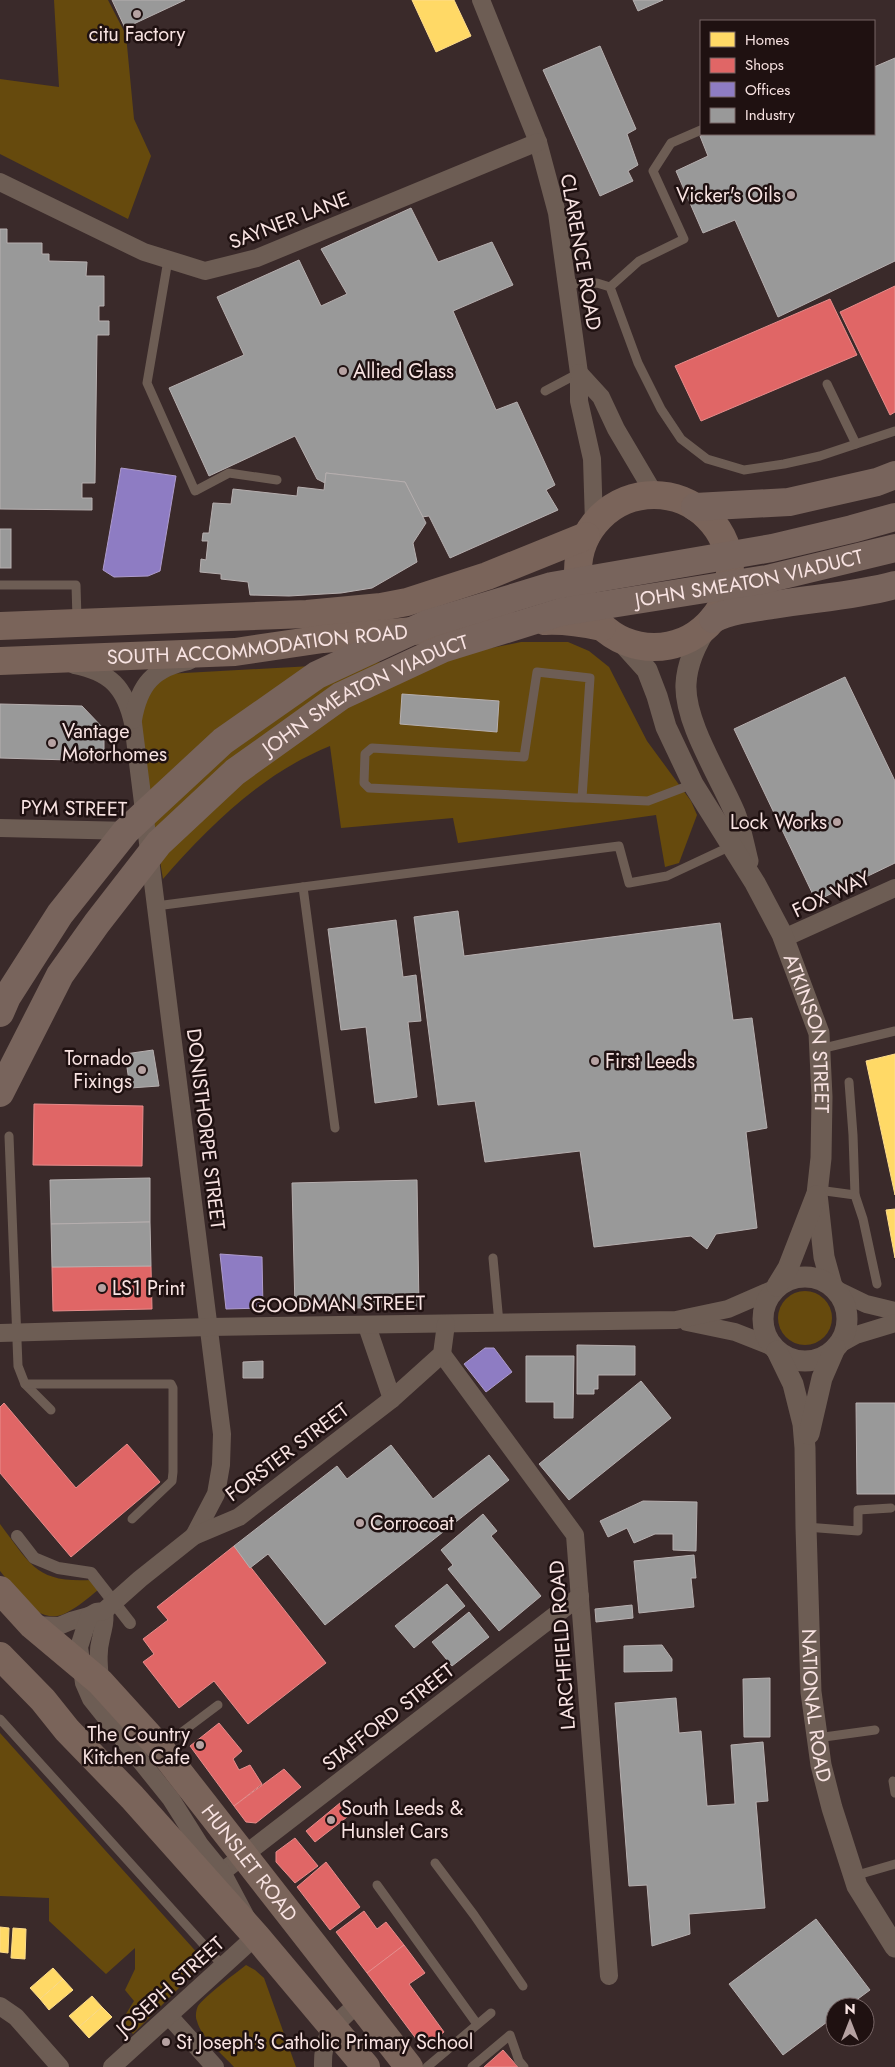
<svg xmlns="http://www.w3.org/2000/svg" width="895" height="2067" viewBox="0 0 895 2067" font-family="Jost,sans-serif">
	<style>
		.green { fill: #664a0d }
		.homes { fill: #ffd966; stroke: #fddc8b }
		.shops { fill: #e06666; stroke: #e78c8b }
		.offices { fill: #8e7cc3; stroke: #ae9bcc }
		.industry { fill: #999; stroke: #b6afaf }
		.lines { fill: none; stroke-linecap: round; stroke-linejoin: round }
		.service { stroke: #6d5d54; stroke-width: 9 }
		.pedestrian { stroke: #6d5d54; stroke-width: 12 }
		.minor { stroke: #6d5d54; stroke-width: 18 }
		.tertiary { stroke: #6d5d54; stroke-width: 21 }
		.primary { stroke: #7a645a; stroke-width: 28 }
		.trunk { stroke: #78645c; stroke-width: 28 }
		.trunk-bridge { stroke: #78645c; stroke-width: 28 }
		.poi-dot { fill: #b6a2a2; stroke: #1f1111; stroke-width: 2 }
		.labels { text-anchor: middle; stroke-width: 5; stroke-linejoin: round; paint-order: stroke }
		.poi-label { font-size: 20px; fill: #f8e3e2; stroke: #1f1111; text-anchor: start }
		.street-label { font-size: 20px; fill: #f8e3e2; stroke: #1f1111 }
	</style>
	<rect width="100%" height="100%" fill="#3a2a2a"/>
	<g class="green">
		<path d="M54 0H108L126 35 134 119 151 156 128 219 0 154V79L59 87Z"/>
		<path d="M521 642H568L589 651 609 667 647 741 691 801 697 815 679 863 665 867 656 815 458 843 453 818 341 828 330 746C263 773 210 825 163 879L134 705 167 674 437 659Z"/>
		<circle cx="805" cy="1318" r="27"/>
		<path d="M0 1524C31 1565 36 1583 92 1580L98 1590C88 1598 78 1607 66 1613 38 1628 15 1589 0 1571Z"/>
		<path d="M0 1733 200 1956 199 1968 133 2034 121 2022 134 2001 125 1990 135 1969V1948L106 1974 49 1921V1898L0 1896Z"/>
		<path d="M246 1965 255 1970 264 1978 296 2067H234C224 2056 200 2036 197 2021 195 2017 196 2010 198 2006 205 1996 236 1973 246 1965Z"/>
	</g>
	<g class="homes">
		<path d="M412 0H454L471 36 436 52Z"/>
		<path d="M895 1054V1195L866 1061Z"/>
		<path d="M895 1209V1258L886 1210Z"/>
		<path d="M0 1927 9 1928 8 1953 0 1952Z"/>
		<path d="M13 1928 26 1929 25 1959 11 1958Z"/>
		<path d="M53 1968 63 1979 40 1999 30 1988Z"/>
		<path d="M63 1979 73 1990 49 2010 40 1999Z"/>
		<path d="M92 1996 102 2007 79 2027 69 2016Z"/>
		<path d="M102 2007 112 2017 89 2038 79 2027Z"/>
	</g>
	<g class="shops">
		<path d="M895 286V412L890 415 840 312Z"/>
		<path d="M830 299 857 355 701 421 675 366Z"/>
		<path d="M34 1104 143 1106 142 1166 33 1165Z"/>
		<path d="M151 1266 152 1309 53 1311 52 1267Z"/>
		<path d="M4 1403 76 1488 127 1444 160 1482 71 1557 0 1473V1407Z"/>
		<path d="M234 1546 326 1663 248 1724 214 1681 179 1708 143 1662 154 1654 143 1639 168 1620 157 1607Z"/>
		<path d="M219 1723 242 1751 233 1759 239 1770 250 1765 262 1784 234 1806 190 1746Z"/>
		<path d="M284 1769 301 1787 256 1823 246 1822 234 1806Z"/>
		<path d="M346 1798 356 1810 315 1842 306 1831Z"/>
		<path d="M295 1838 318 1866 295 1883 276 1862V1852Z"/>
		<path d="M326 1862 360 1907 330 1930 297 1887Z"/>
		<path d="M364 1911 377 1929 386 1922 404 1945 367 1973 336 1932Z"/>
		<path d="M404 1945 425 1973 409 1984 444 2032 423 2048 367 1973Z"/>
		<path d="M503 2050 518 2067H484Z"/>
	</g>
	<g class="offices">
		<path d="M121 468 176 476 160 571 148 576 114 577 103 570Z"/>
		<path d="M220 1254 262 1257 263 1308 226 1309Z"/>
		<path d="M485 1348H494L512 1372 486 1392 464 1364Z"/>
	</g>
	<g class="industry">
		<path d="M112 0H185L125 28Z"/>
		<path d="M633 0H663L638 11Z"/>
		<path d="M600 46 636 129 627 134 638 165 628 171 633 181 600 196 543 70Z"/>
		<path d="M895 58V261L778 317 735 220 703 233 676 171 708 156 700 136 707 134H874V67Z"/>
		<path d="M411 208 438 262 492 242 513 285 453 311 496 410 517 402 555 485 546 490 558 510 450 558 429 516 422 517 405 482 326 473 325 483 317 479 295 436 209 476 169 388 244 355 217 297 299 260 321 306 347 294 321 249Z"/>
		<path d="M0 229H7V243H42V254H49V261L87 262 86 276H104V306H99V321H109V335H97L95 483H82V498H92V510L0 509Z"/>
		<path d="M326 473 405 482 426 523 413 543 417 562 372 588 341 593 289 596 250 595 248 582 221 579V574L200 572 201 559 206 560 208 541H202L203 533H209L213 503 231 504 233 489 297 496 298 487 324 490Z"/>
		<rect x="0" y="529" width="11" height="39"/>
		<path d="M845 677 895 781V863L816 901 734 729Z"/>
		<path d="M402 694 499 701 497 732 400 724Z"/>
		<path d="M0 704 82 706 104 729V761L0 758Z"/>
		<path d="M458 911 464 956 720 923 733 1020 752 1018 767 1128 746 1132 757 1228 716 1234 707 1249 691 1236 594 1247 580 1151 485 1162 475 1101 438 1105 414 917Z"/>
		<path d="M396 920 403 977 416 975 421 1021 408 1022 417 1097 375 1103 366 1027 341 1030 328 929Z"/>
		<path d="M153 1050 159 1086 130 1088 125 1054Z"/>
		<path d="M150 1178V1222L51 1224 50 1180Z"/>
		<path d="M417 1180 419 1307 295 1309 292 1183Z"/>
		<path d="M150 1222 151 1266 52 1267 51 1224Z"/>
		<path d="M577 1345 635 1346V1375H598V1389H594V1394H577Z"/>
		<path d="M526 1356H574L573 1418H554V1402H526Z"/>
		<path d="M263 1361V1378H243V1362Z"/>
		<path d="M641 1381 671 1418 569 1500 539 1464Z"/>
		<path d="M856 1403H895V1494H857Z"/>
		<path d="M391 1445 433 1499 489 1455 509 1480 325 1625 268 1554 250 1568 234 1546 337 1466 347 1479Z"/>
		<path d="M643 1501 697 1502 696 1551 673 1550V1534H655L634 1543 627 1528 608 1537 600 1521Z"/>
		<path d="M483 1514 497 1531 491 1536 541 1596 499 1631 448 1569 453 1565 441 1550Z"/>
		<path d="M694 1555 696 1578H691L694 1607 639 1613 634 1561Z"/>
		<path d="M447 1584 465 1606 414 1648 395 1626Z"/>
		<path d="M632 1605 633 1618 596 1622 595 1609Z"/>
		<path d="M469 1612 489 1637 452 1666 432 1642Z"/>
		<path d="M662 1645 672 1659V1671L624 1672V1646Z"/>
		<path d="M770 1678V1737H744L743 1679Z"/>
		<path d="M676 1698 679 1733 701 1731 707 1806 735 1804 731 1745 763 1742 768 1801 756 1802 765 1908 689 1914 690 1934 652 1946 647 1885 629 1886 615 1703Z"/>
		<path d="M816 1919 870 1990 847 2007H835V2016L783 2055 729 1984Z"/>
	</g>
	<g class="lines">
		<g class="service">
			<path d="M168 260 147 383 195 491 229 473 277 480"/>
			<path d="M567 284 597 283 610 287 638 363 661 409 681 439 707 459 744 470 784 464 820 456 895 431"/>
			<path d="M610 287 639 261 684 239 653 171 671 143 701 130"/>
			<path d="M827 384 856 444"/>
			<path d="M545 391 579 373"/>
			<path d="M0 585H76L77 619"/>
			<path d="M582 798 590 678 537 672 524 757 372 748 365 754 364 783 369 788 576 798H582L648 801 693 784"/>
			<path d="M303 887 335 1128"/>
			<path d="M156 906 619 846 629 883 667 876 731 846"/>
			<path d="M820 1049 895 1031"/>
			<path d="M849 1082 853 1135 855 1195"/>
			<path d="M9 1136 18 1366 25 1384 51 1410"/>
			<path d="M818 1190 855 1195 863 1219 877 1284"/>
			<path d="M493 1258 499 1323"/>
			<path d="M25 1384H171L173 1388V1472L172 1481 132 1519"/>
			<path d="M806 1527 858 1531V1510L891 1508"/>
			<path d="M0 1719 223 1966"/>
			<path d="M817 1738 875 1730"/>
			<path d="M162 1747 218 1705"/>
			<path d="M893 1781 895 1793"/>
			<path d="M435 1863 474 1915 523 1986"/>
			<path d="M854 1876 895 1864"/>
			<path d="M377 1885 477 2024"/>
			<path d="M427 2067 491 2013"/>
			<path d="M472 2067 510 2035 519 2061 524 2067"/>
		</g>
		<path class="pedestrian" d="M17 1536 34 1558 58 1568 91 1573 130 1623"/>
		<g class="minor">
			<path d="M481 0 538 142 557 213 579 373V401L592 459 594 523"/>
			<path d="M0 182 144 252 205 271 257 258 538 142"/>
			<path d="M579 373 601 397 616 429 655 495"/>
			<path d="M74 665C110 672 125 687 133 723L222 1434 221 1465 216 1494 194 1536"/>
			<path d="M133 720C139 685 153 668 189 661"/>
			<path d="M0 828 131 831"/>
			<path d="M784 938 895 888"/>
			<path d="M835 1289 866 1304 895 1311"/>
			<path d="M687 1322 735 1332 773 1347"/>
			<path d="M367 1326 392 1399"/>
			<path d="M0 1333 209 1327 676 1320 728 1309 774 1289"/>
			<path d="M838 1345 856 1335 895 1323"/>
			<path d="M442 1354 575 1535 609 1976"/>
			<path d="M32 1625 59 1626 71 1621 89 1616"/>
			<path d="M100 1682C99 1667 97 1653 101 1638 103 1627 106 1623 104 1611"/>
			<path d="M222 1872 580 1596"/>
			<path d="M0 2006 16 2017 60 2067"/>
			<path d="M169 2016 215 2067"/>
			<path d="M112 2067 256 1936 222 1872 200 1845 171 1799 91 1699 84 1683 79 1647 89 1616 96 1612 104 1611 140 1579 194 1536 239 1517 392 1399 442 1354 446 1324"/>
			<path d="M323 2067C322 2032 335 2024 359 2003"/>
		</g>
		<g class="tertiary">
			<path d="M709 624C697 642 687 662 686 684 684 722 720 777 735 813 741 828 744 845 748 861"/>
			<path id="s1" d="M620 640 647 670 657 696 666 727 693 784 755 883 782 934 819 1033 822 1097 821 1158 817 1194 824 1257 832 1286"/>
			<circle cx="805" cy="1319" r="42"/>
			<path d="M777 1286 788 1268 816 1196"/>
			<path id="s2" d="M777 1351 793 1384 803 1424 805 1448 806 1527 811 1692 821 1765 832 1808 857 1886 895 1947"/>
			<path d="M809 1434 822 1378 835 1348"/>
		</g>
		<g class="primary">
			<circle cx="654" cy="571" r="76"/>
			<path d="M545 621C565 620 583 623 602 627"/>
			<path d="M0 626 307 614 381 607 407 602 487 576 586 536"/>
			<path id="s3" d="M0 661 235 652 323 639 504 623"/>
			<path id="s4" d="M0 1590 32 1625 100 1682 160 1748 409 2067"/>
			<path d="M0 1656 43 1700 67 1730 132 1797 256 1936 366 2067"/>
		</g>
		<g class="trunk">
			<path d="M695 507 789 502 877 482 895 475"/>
			<path d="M713 619C732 610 752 608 773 605 814 598 855 596 895 585"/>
		</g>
		<g class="trunk-bridge">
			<path d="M0 1013 7 997 60 914 126 831 223 741 317 675 427 624 552 586 772 548 852 529 895 517"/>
			<path id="s5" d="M0 1093 60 975 97 923 159 843 235 772 341 696 442 649 561 612 767 579 895 548"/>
		</g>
	</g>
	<g class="poi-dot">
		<circle cx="137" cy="14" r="5"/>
		<circle cx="791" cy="195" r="5"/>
		<circle cx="343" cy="371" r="5"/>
		<circle cx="52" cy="743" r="5"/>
		<circle cx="837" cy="822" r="5"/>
		<circle cx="595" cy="1061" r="5"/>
		<circle cx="142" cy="1070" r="5"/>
		<circle cx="102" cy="1288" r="5"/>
		<circle cx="360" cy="1523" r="5"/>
		<circle cx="200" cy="1745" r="5"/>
		<circle cx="331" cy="1820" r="5"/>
		<circle cx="166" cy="2042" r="5"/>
	</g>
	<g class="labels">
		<g class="poi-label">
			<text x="137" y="41" text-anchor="middle">citu Factory</text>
			<text x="781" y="202" text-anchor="end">Vicker's Oils</text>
			<text x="353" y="378">Allied Glass</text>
			<text x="62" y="738">Vantage<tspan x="62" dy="23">Motorhomes</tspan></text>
			<text x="827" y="829" text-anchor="end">Lock Works</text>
			<text x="132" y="1065" text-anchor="end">Tornado<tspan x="132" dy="23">Fixings</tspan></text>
			<text x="605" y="1068">First Leeds</text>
			<text x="112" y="1295">LS1 Print</text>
			<text x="370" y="1530">Corrocoat</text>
			<text x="190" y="1741" text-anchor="end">The Country<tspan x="190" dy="23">Kitchen Cafe</tspan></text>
			<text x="341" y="1815">South Leeds &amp;<tspan x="341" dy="23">Hunslet Cars</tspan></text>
			<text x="176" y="2049">St Joseph's Catholic Primary School</text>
		</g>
		<g class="street-label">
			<text transform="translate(289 220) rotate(-21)" y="7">SAYNER LANE</text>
			<text transform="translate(581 252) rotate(80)" y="7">CLARENCE ROAD</text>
			<text dy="7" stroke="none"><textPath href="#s5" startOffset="959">JOHN SMEATON VIADUCT</textPath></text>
			<text dy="7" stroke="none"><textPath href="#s3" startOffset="258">SOUTH ACCOMMODATION ROAD</textPath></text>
			<text dy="7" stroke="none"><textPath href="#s5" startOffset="554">JOHN SMEATON VIADUCT</textPath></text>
			<text transform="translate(74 808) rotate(1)" y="7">PYM STREET</text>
			<text transform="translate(831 894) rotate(-25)" y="7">FOX WAY</text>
			<text dy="7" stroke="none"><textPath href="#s1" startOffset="442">ATKINSON STREET</textPath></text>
			<text transform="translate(206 1129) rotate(83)" y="7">DONISTHORPE STREET</text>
			<text transform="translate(338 1304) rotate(-1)" y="7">GOODMAN STREET</text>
			<text transform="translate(287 1452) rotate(-37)" y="7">FORSTER STREET</text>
			<text transform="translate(562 1645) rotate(-94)" y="7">LARCHFIELD ROAD</text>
			<text dy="7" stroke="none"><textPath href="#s2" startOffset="360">NATIONAL ROAD</textPath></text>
			<text transform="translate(388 1717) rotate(-38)" y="7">STAFFORD STREET</text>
			<text dy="7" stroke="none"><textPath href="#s4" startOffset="371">HUNSLET ROAD</textPath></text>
			<text transform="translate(170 1986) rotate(-42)" y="7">JOSEPH STREET</text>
		</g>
	</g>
	<rect x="700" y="20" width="175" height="115" fill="#1f1111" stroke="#766565"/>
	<rect x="710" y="32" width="25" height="15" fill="#ffd966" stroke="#766565"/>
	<text x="745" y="45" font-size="15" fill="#f8e3e2">Homes</text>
	<rect x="710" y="58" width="25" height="15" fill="#e06666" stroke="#766565"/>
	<text x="745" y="70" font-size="15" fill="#f8e3e2">Shops</text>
	<rect x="710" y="82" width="25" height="15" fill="#8e7cc3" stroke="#766565"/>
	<text x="745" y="95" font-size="15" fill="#f8e3e2">Offices</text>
	<rect x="710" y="108" width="25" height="15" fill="#999999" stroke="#766565"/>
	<text x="745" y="120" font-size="15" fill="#f8e3e2">Industry</text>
	<g transform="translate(850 2022)"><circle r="24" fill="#1f1111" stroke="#766565"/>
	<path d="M0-4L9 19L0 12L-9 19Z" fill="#b6a2a2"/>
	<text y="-8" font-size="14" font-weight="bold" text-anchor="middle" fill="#f8e3e2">N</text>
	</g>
</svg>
